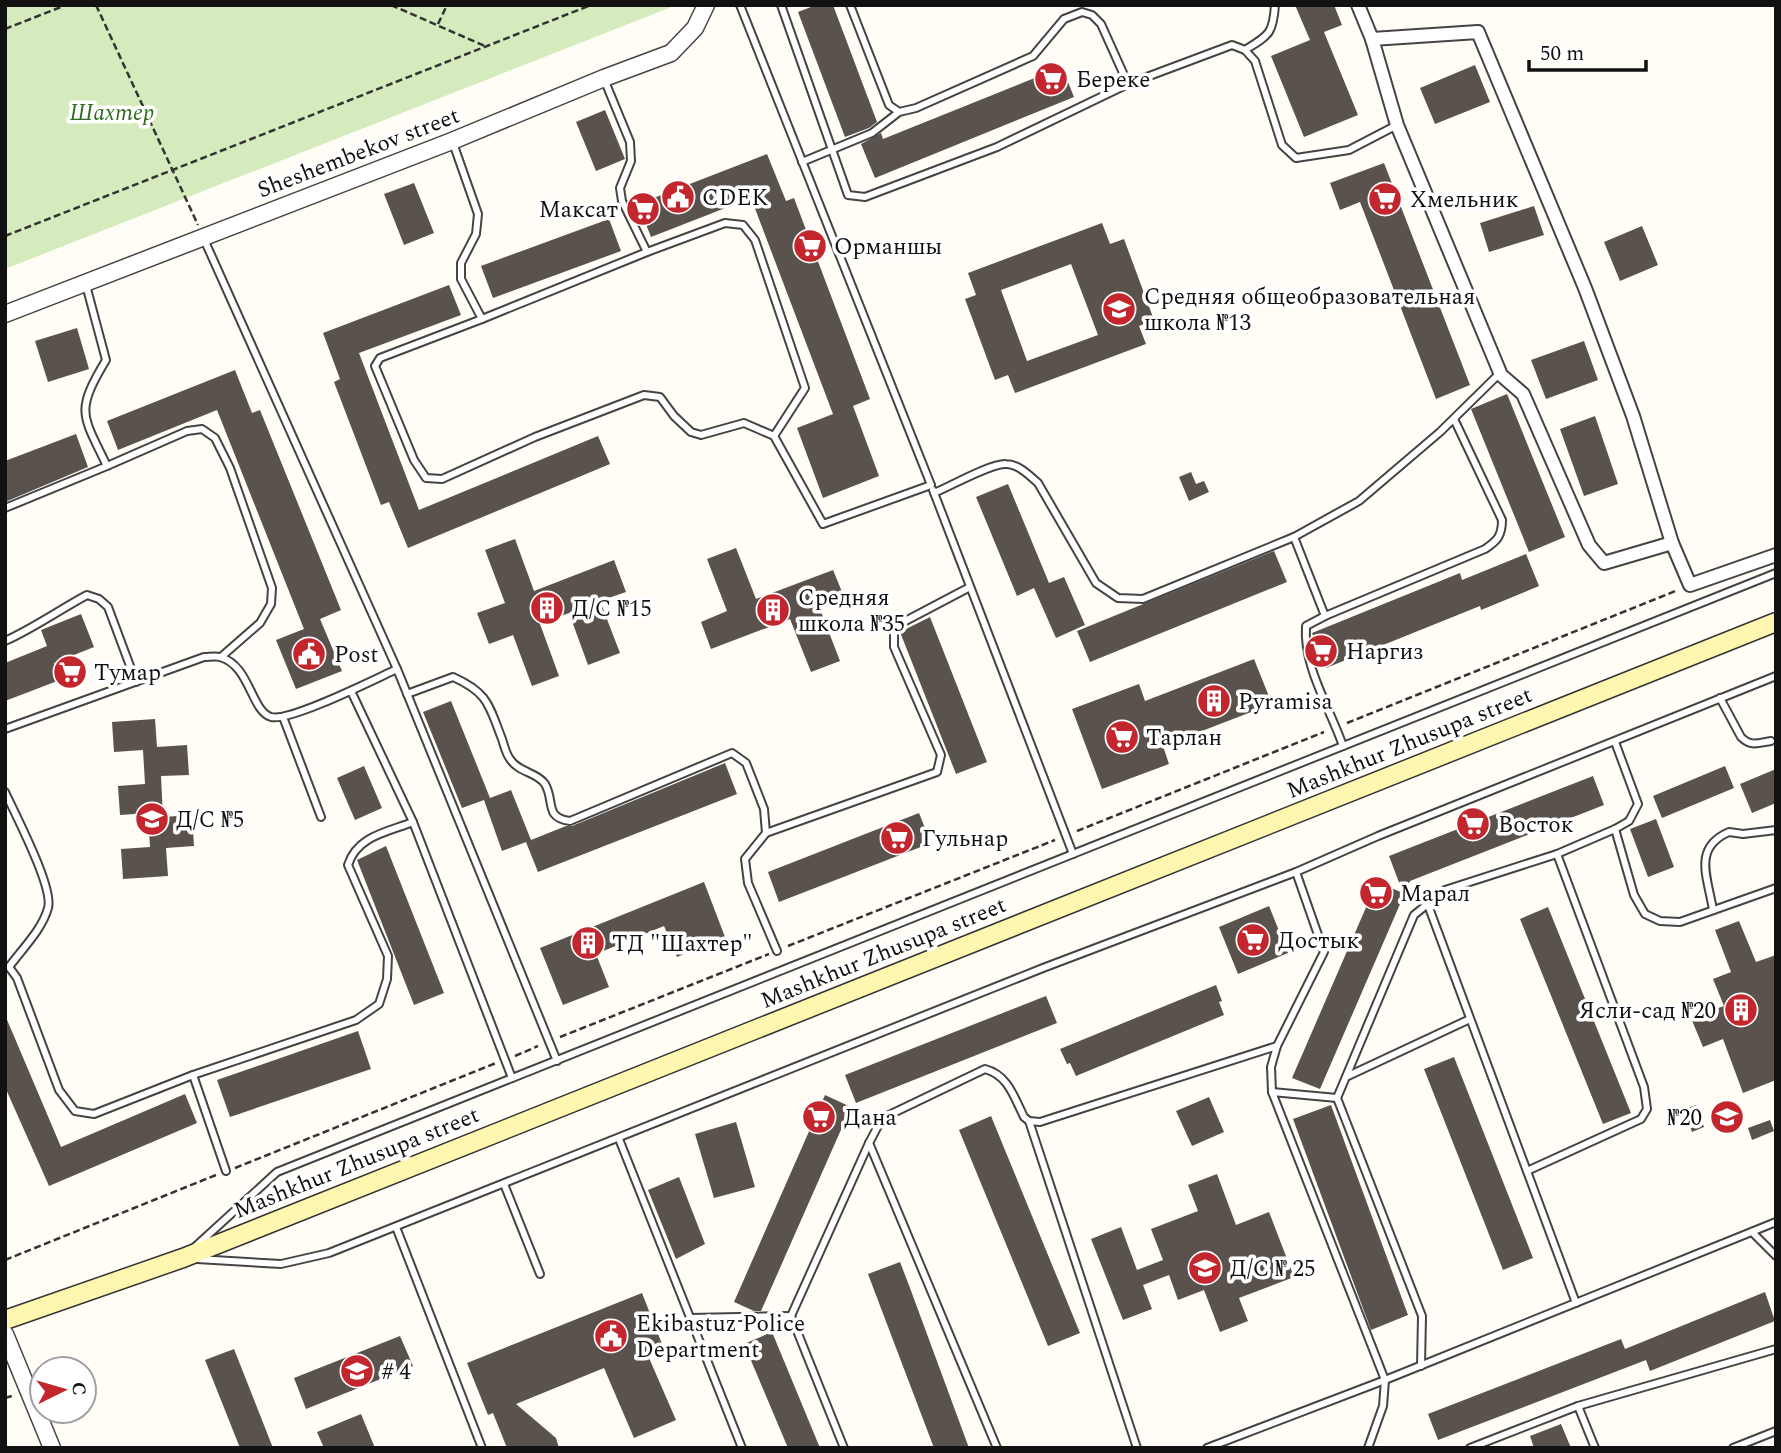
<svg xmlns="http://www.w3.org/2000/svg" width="1781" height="1453" viewBox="0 0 1781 1453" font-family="Spectral,serif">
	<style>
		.green { fill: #d5ebbd }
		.building { fill: #5a524d; fill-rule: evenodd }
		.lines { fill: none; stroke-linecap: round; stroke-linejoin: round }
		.service-casing { stroke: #444; stroke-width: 10 }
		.minor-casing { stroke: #444; stroke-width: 16 }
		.tertiary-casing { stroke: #444; stroke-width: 19 }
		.secondary-casing { stroke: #333; stroke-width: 21 }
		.path { stroke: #333; stroke-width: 2.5; stroke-dasharray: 7 3.5; stroke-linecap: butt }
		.service { stroke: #fff; stroke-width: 6 }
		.minor { stroke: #fff; stroke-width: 12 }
		.tertiary { stroke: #fff; stroke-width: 16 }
		.secondary { stroke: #fff6b0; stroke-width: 18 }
		.labels { text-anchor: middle; stroke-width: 7; stroke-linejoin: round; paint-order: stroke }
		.poi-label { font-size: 23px; fill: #111; stroke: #fff; text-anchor: start }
		.park-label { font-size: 23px; font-style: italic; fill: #2f6b1f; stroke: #fff }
		.street-label { font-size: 23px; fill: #111; stroke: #fff }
	</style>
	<rect width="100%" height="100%" fill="#fffdf5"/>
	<path class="green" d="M5 5H671L669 8 5 269Z"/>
	<g class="building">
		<path d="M816 5H833L877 122 869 128 845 137 798 12Z"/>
		<path d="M1295 5H1334L1342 25 1324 32 1358 115 1304 137 1271 56 1310 40Z"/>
		<path d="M1475 65 1490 102 1435 124 1420 88Z"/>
		<path d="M1062 67 1074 97 875 178 861 144 881 133 883 139Z"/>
		<path d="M605 110 625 159 596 171 576 122Z"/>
		<path d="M767 154 786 201 794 198 870 399 853 406 879 476 823 498 797 428 833 414 751 198 651 237 638 204Z"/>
		<path d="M1384 163 1470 385 1436 399 1360 202 1340 210 1330 183Z"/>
		<path d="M414 183 434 233 404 245 384 194Z"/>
		<path d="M1534 206 1544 235 1489 252 1480 223Z"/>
		<path d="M609 219 621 251 493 298 481 266Z"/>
		<path d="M1102 223 1110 244 1124 239 1154 320 1139 326 1146 344 1015 393 1008 375 995 380 965 299 976 295 968 273ZM1071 264 1098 335 1027 361 1001 290Z"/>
		<path d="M1642 226 1658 265 1620 281 1604 242Z"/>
		<path d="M449 285 461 315 359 353 419 510 598 436 610 464 408 548 389 502 381 505 334 382 340 379 323 333Z"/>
		<path d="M77 328 89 369 48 382 35 341Z"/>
		<path d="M1584 341 1598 380 1546 399 1531 360Z"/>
		<path d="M235 370 252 413 260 410 341 610 320 619 342 671 296 689 276 640 304 629 217 410 118 450 107 421Z"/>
		<path d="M1507 394 1565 537 1529 552 1471 409Z"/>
		<path d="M1595 416 1618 484 1584 496 1560 429Z"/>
		<path d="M76 434 88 467 5 502V461Z"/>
		<path d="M1191 472 1196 484 1204 481 1209 492 1189 501 1179 477Z"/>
		<path d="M1008 484 1049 583 1064 577 1085 625 1056 638 1034 588 1017 596 976 497Z"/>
		<path d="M515 539 534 591 614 560 626 592 600 601 620 653 588 665 569 613 540 624 559 676 532 686 513 635 489 644 477 613 505 603 485 550Z"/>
		<path d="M736 548 756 599 833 570 845 599 820 609 840 661 811 672 790 619 711 649 701 622 727 611 707 559Z"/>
		<path d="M1274 551 1287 582 1090 662 1077 631Z"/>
		<path d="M1526 554 1539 586 1481 610 1480 606 1326 668 1312 633 1460 573 1462 580Z"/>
		<path d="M81 614 94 647 54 663 60 680 5 701V663L47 646 41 630Z"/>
		<path d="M930 617 987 762 956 774 900 632Z"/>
		<path d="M1254 659 1272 704 1163 746 1169 764 1102 789 1072 709 1139 684 1145 701Z"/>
		<path d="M451 701 490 798 511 790 531 840 566 826H572L725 763 737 794 538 872 526 842 502 851 484 800 462 808 423 712Z"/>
		<path d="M155 719 157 747 187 745 189 775 161 776 163 817 192 815 194 846 166 848 168 876 123 879 121 849 150 847 148 813 120 815 118 786 145 784 143 750 114 752 112 722Z"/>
		<path d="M364 766 382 808 355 820 337 778Z"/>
		<path d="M1725 766 1734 788 1662 818 1653 796Z"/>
		<path d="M1776 769V803L1752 813 1740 784Z"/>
		<path d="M1593 776 1604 805 1410 881 1320 1089 1292 1078 1377 882 1403 893 1389 856Z"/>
		<path d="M919 813 931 843 779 902 768 872Z"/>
		<path d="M1656 819 1674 867 1648 877 1630 829Z"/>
		<path d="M386 846 444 993 414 1005 357 860Z"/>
		<path d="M704 882 725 937 677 957 664 926 596 954 609 987 563 1005 540 948Z"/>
		<path d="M1269 906 1288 953 1238 974 1219 927Z"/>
		<path d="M1548 907 1631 1113 1603 1124 1520 919Z"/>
		<path d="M1739 921 1756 962 1776 955V1080L1743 1093 1723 1039 1703 1047 1691 1018 1724 1006 1713 979 1731 972 1715 930Z"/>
		<path d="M1216 985 1222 1001 1219 1002 1224 1015 1076 1076 1070 1063 1067 1064 1060 1049Z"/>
		<path d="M1046 996 1057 1023 856 1103 845 1075Z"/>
		<path d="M5 1015 61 1147 185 1094 197 1123 49 1186 5 1087Z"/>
		<path d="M358 1031 371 1069 230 1117 217 1080Z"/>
		<path d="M1454 1057 1533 1258 1503 1270 1424 1069Z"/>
		<path d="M825 1095 851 1107 761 1311H754L734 1302Z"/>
		<path d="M1209 1097 1224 1132 1192 1146 1176 1111Z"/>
		<path d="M1331 1105 1408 1315 1371 1330 1293 1119Z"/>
		<path d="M1696 1105 1704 1127 1692 1132 1684 1109Z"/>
		<path d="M991 1116 1080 1333 1048 1346 959 1130Z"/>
		<path d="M1770 1120 1774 1131 1752 1140 1748 1128Z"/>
		<path d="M736 1122 755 1187 714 1198 695 1134Z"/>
		<path d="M1217 1174 1236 1225 1269 1212 1294 1277 1239 1298 1248 1321 1220 1332 1204 1290 1178 1300 1169 1275 1143 1285 1152 1309 1123 1320 1091 1239 1121 1227 1137 1270 1163 1260 1151 1229 1198 1211 1188 1185Z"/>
		<path d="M679 1177 705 1244 676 1259 648 1190Z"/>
		<path d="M900 1262 910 1288 969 1448H934L868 1274Z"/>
		<path d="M1765 1292 1775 1321 1650 1371 1646 1360 1438 1440 1428 1414 1621 1339 1625 1349Z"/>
		<path d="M642 1293 662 1344 646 1351 676 1420 634 1438 604 1368 516 1404 556 1438 559 1448H507L493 1413 488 1415 467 1363Z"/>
		<path d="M772 1332 820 1448H788L744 1344Z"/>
		<path d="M400 1336 413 1366 306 1409 294 1378Z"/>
		<path d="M234 1349 273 1448H240L205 1360Z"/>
		<path d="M361 1414 375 1448H324L317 1432Z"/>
		<path d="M1561 1424 1571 1448H1534L1530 1436Z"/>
	</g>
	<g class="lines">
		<g class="service-casing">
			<g id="service">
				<path d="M781 5 848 195 865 197 997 147 1128 84"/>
				<path d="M850 5 889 105 899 112 916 108 1033 56 1064 19 1082 12 1092 15 1101 24 1128 84 1232 45 1245 50 1255 61 1282 145 1296 158 1349 150 1397 125"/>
				<path d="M1245 50C1269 35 1273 34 1275 5"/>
				<path d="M453 143 478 214 476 234 461 263V279L482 319 380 358 375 366 414 460 426 478 442 479 535 437 644 395 660 397 674 416 691 432 701 435 744 423 774 436 823 524 931 485 740 5"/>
				<path d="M802 162 872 133 899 112"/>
				<path d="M203 237 397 669"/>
				<path d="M647 252 725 223 743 225 755 240 805 388 774 436"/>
				<path d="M86 285 106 360C75 412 82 414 107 466L187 431 202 429 215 438 230 468 272 588 271 604 260 623 221 657"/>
				<path d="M482 319 647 252 622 201 620 188 631 161 630 142 604 79"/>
				<path d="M933 490 1073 854"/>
				<path d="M934 493C949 487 991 463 1006 464 1018 464 1029 475 1038 483L1096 583 1118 598 1143 599 1294 537 1359 501 1440 432 1500 373"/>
				<path d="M5 508 107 466"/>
				<path d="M1294 537 1325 616 1306 626C1303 667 1330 708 1343 746"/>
				<path d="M1325 616 1485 549C1497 541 1502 536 1502 520L1454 419"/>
				<path d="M5 641C34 628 59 610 87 595L99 599 108 607 136 682"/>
				<path d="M351 691 413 822 512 1078"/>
				<path d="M407 694 453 677C489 693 489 706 502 739 504 745 506 754 510 759 519 773 537 772 545 784 555 801 544 818 570 821L732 753 746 763 764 809 766 833 745 859 748 883 777 951"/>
				<path d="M1720 698 1741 737C1751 747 1758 743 1771 741"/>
				<path d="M283 717 321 817"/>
				<path d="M5 729 204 657C209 657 216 656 220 657 250 665 251 711 271 717 290 722 375 679 397 669L557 1061"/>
				<path d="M5 792C15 814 54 888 48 908 42 930 22 949 9 967"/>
				<path d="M1615 829 1634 895 1645 914 1660 921 1680 922 1776 888"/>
				<path d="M766 833 937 772 941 755 894 647V627L970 587"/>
				<path d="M1296 872 1324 952 1277 1046 1271 1067 1272 1092 1385 1380 1383 1406 1368 1448"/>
				<path d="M1428 905 1576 1303"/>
				<path d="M1713 910C1708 878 1692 848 1729 832L1743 834 1776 830"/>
				<path d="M5 967H9L17 978 59 1090 75 1111 94 1114 193 1075 356 1020 379 1004 387 979 388 956 348 865C357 836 387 832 413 822"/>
				<path d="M193 1075 226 1171"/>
				<path d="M1348 1076 1470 1019"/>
				<path d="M1272 1092 1337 1098"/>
				<path d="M1029 1121 1137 1448"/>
				<path d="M619 1139 742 1448"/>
				<path d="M869 1143 997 1448"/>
				<path d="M1527 1171 1641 1119 1647 1109 1644 1087 1557 854"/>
				<path d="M504 1184 540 1274"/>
				<path d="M396 1227 482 1448"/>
				<path d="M1752 1232 1776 1256"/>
				<path d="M196 1246 277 1172 1776 573"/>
				<path d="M197 1259 281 1264 329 1253 1043 968 1296 872 1378 836 1776 676"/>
				<path d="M791 1316 869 1143 878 1126 889 1115 985 1069C1008 1075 1014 1097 1024 1117L1029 1121 1040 1122 1277 1046"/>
				<path d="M690 1318 791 1316 844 1448"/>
				<path d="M1421 1366 1422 1316 1337 1098 1414 915 1445 890 1557 854 1615 829 1629 821 1638 804 1615 742"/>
				<path d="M1578 1406 1595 1448"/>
				<path d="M1207 1448 1385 1380 1776 1222"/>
				<path d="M1470 1448 1578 1406 1776 1349"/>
				<path d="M1733 1448 1776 1431"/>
			</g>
		</g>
		<g class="minor-casing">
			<g id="minor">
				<path d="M1358 5 1372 39 1397 125 1501 375 1523 394 1589 545 1604 563 1672 543 1690 585 1776 555"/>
				<path d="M1372 39 1478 32 1585 288 1633 416 1672 543"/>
			</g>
		</g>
		<g class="tertiary-casing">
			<g id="tertiary">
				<path d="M5 314 452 141 604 78 671 53 695 28 706 5"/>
				<path d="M5 1334 52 1448"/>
			</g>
		</g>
		<g class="secondary-casing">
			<path id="secondary" d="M5 1320 183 1258 1776 622"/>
		</g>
		<g class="path">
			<path d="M96 5 198 225"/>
			<path d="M391 5 487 47"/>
			<path d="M438 24 447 5"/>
			<path d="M5 29 66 5"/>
			<path d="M5 236 591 5"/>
			<path d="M1347 723 1678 590"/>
			<path d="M1077 831 1324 732"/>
			<path d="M788 946 1055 840"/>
			<path d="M560 1037 769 954"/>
			<path d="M515 1056 538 1046"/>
			<path d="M235 1168 496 1063"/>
			<path d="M5 1260 216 1175"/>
			<path d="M5 1398 15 1395"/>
		</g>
		<use href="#service" class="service"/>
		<use href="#minor" class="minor"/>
		<use href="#tertiary" class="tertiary"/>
		<use href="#secondary" class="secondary"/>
	</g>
	<defs>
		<g id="supermarket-disc" transform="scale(1.75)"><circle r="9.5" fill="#c4262e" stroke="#fff"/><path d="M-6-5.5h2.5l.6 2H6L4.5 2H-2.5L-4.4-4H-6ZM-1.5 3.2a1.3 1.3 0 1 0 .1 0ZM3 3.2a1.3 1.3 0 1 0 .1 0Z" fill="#fff"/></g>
		<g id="civic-disc" transform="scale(1.75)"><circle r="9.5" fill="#c4262e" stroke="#fff"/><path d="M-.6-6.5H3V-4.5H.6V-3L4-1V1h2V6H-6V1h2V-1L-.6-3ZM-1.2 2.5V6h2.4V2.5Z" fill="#fff"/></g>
		<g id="school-disc" transform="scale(1.75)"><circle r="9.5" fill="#c4262e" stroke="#fff"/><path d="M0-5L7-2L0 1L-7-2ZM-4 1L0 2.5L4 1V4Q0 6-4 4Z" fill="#fff"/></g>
		<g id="building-disc" transform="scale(1.75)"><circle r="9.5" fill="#c4262e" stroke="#fff"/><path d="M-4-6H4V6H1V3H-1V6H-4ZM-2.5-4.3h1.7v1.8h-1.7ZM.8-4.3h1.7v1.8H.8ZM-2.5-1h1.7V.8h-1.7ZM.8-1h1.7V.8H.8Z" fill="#fff"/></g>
	</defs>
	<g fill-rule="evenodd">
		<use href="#supermarket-disc" x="1051" y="79"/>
		<use href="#civic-disc" x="678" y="197"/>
		<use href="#supermarket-disc" x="1385" y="199"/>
		<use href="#supermarket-disc" x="643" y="209"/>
		<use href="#supermarket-disc" x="810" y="246"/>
		<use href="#school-disc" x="1119" y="309"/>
		<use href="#building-disc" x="547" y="608"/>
		<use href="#building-disc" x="773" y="610"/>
		<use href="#supermarket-disc" x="1321" y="651"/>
		<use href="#civic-disc" x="309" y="654"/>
		<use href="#supermarket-disc" x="70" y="672"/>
		<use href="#building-disc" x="1214" y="701"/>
		<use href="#supermarket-disc" x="1122" y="737"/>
		<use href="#school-disc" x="152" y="819"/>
		<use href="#supermarket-disc" x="1473" y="824"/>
		<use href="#supermarket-disc" x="897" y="838"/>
		<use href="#supermarket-disc" x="1376" y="893"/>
		<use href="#supermarket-disc" x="1253" y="940"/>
		<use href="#building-disc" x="588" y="943"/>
		<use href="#building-disc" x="1741" y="1010"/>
		<use href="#supermarket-disc" x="819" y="1117"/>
		<use href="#school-disc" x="1727" y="1117"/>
		<use href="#school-disc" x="1205" y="1268"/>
		<use href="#civic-disc" x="611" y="1336"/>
		<use href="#school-disc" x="357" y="1371"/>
	</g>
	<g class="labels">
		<g class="poi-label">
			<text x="1076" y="87">Береке</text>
			<text x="702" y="205">CDEK</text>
			<text x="1410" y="207">Хмельник</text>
			<text x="618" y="217" text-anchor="end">Максат</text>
			<text x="834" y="254">Орманшы</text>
			<text x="1144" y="304">Средняя общеобразовательная<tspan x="1144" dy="26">школа №13</tspan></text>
			<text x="798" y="605">Средняя<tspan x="798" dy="26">школа №35</tspan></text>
			<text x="572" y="616">Д/С №15</text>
			<text x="1346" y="659">Наргиз</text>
			<text x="334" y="662">Post</text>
			<text x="94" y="680">Тумар</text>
			<text x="1238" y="709">Pyramisa</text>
			<text x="1146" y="745">Тарлан</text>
			<text x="176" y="827">Д/С №5</text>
			<text x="1498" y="832">Восток</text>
			<text x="922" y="846">Гульнар</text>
			<text x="1400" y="901">Марал</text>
			<text x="1278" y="948">Достык</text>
			<text x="612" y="951">ТД "Шахтер"</text>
			<text x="1716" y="1018" text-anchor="end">Ясли-сад №20</text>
			<text x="844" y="1125">Дана</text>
			<text x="1702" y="1125" text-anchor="end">№20</text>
			<text x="1230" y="1276">Д/С № 25</text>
			<text x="636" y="1331">Ekibastuz Police<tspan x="636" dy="26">Department</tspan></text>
			<text x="382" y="1379"># 4</text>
		</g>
		<g class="park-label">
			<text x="112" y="120">Шахтер</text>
		</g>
		<g class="street-label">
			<text transform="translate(358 152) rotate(-21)" y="8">Sheshembekov street</text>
			<text transform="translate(1409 742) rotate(-22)" y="8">Mashkhur Zhusupa street</text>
			<text transform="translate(883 952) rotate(-22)" y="8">Mashkhur Zhusupa street</text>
			<text transform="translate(356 1162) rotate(-22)" y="8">Mashkhur Zhusupa street</text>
		</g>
	</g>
	<rect width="1781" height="1453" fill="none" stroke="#111111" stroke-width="14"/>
	<g transform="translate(63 1390) rotate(85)"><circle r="33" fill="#ffffff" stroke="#a0a0a0" stroke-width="2"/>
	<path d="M0-5L12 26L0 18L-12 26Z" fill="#c4262e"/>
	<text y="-10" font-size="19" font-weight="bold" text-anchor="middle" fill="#111111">С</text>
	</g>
	<path d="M1529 60v10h117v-10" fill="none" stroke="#111111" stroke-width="3.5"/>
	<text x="1540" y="60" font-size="21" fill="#111111" stroke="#ffffff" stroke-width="5" paint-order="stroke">50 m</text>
</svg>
